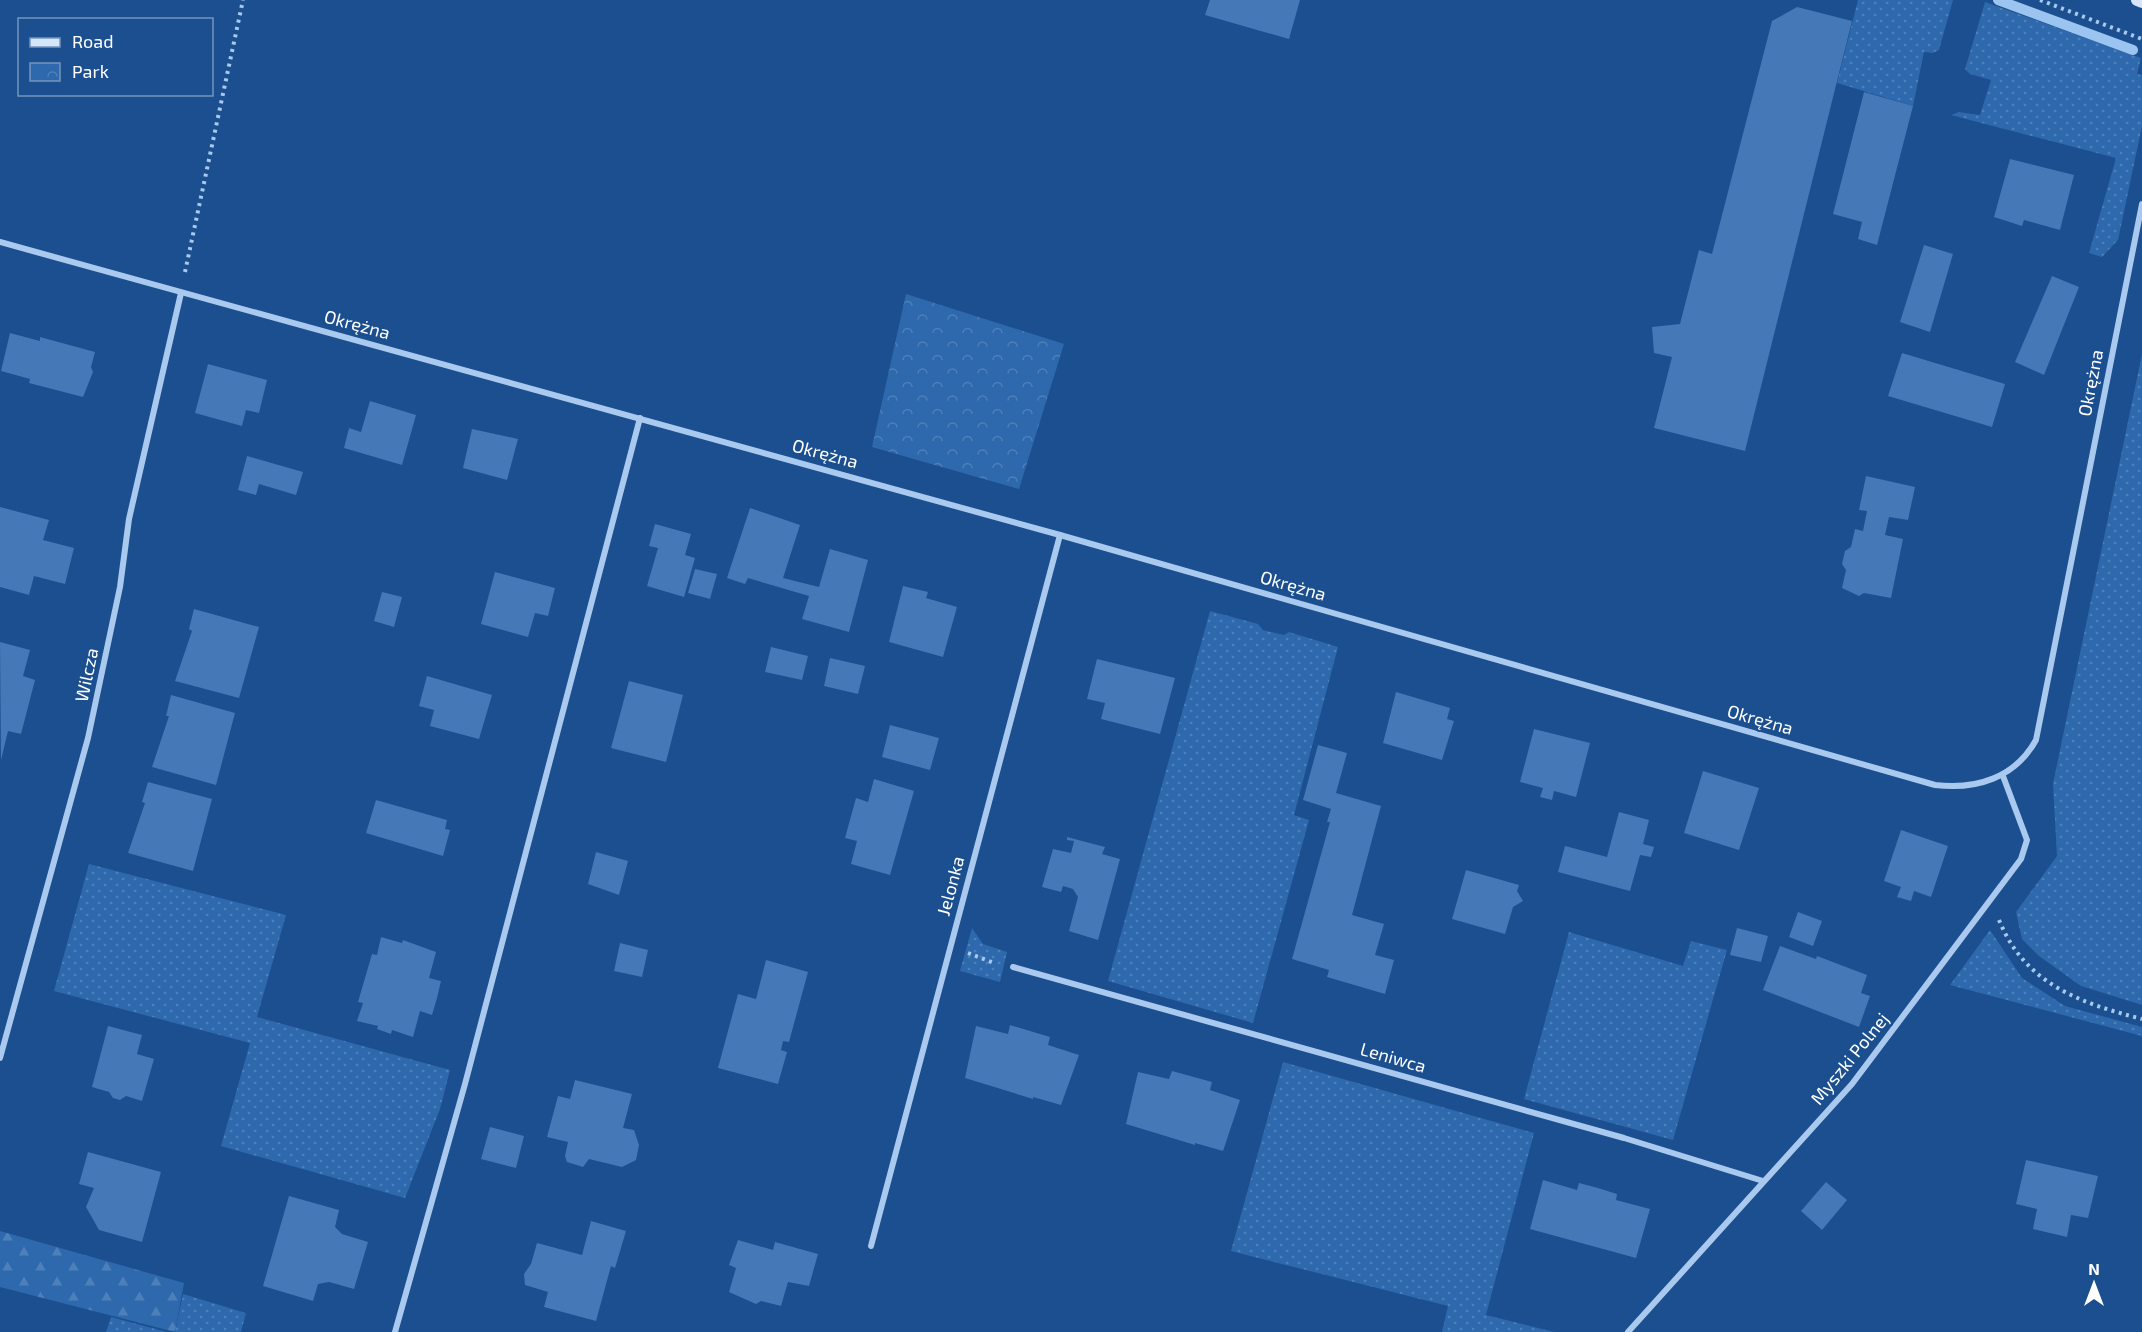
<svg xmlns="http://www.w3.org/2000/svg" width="2142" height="1332" viewBox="0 0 2142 1332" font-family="'Exo 2',sans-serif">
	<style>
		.grass { fill: url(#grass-dots) }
		.forest { fill: url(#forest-firs) }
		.park { fill: url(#park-crowns) }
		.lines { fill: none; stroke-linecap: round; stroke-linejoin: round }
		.stream { stroke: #9cc4f0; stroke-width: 10 }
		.building { fill: #4478b7 }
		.path { stroke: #a9c9ee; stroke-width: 4; stroke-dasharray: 3 4.5; stroke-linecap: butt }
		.minor { stroke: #a9c9ee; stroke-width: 6 }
		.secondary { stroke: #d6e6fa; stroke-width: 12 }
		.labels { text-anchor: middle; stroke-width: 4.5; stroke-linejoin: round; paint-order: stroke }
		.street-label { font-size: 18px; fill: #fff; stroke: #1b4f8f }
	</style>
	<defs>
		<pattern id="grass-dots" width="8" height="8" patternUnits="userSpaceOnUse" patternTransform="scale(1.5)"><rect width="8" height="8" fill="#2e69ad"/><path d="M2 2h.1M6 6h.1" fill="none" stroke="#4d80b9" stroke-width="1.8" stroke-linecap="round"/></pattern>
		<pattern id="forest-firs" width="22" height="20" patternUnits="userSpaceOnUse" patternTransform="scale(1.5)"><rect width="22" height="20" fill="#2e69ad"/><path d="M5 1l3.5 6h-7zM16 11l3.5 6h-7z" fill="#4d80b9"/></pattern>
		<pattern id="park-crowns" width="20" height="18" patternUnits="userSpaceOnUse" patternTransform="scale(1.5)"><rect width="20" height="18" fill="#2e69ad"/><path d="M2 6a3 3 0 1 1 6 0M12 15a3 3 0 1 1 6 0" fill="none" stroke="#4d80b9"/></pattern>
	</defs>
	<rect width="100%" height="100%" fill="#1b4f8f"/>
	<g class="grass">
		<path d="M1858 0H1953L1939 50 1933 53 1924 52 1913 106 1837 83Z"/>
		<path d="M1985 2 2141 58 2137 74 2142 75V126L2118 240 2102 257 2089 253 2116 158 1951 115 1959 112 1980 115 1991 80 1970 74 1965 69Z"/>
		<path d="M2142 354V1005L2081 986 2039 956 2022 939 2016 912 2057 856 2053 784Z"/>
		<path d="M1210 611 1258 624 1263 630 1284 635 1289 632 1338 647 1294 815 1309 820 1253 1023 1108 981Z"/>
		<path d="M89 864 286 915 257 1017 450 1070 440 1109 405 1198 221 1146 250 1043 54 991Z"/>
		<path d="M972 928 983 944 1007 952 1000 982 960 971Z"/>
		<path d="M1990 930 2022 978 2042 991 2065 1006 2142 1027V1036L1950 985Z"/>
		<path d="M1569 932 1683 966 1691 941 1727 950 1673 1140 1524 1099Z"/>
		<path d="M1283 1062 1534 1133 1486 1315 1554 1332H1442L1448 1306 1231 1251Z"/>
		<path d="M183 1294 246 1313 241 1332H175Z"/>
		<path d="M111 1317 167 1332H106Z"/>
	</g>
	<path class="forest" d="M0 1231 184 1283 175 1332 0 1287Z"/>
	<path class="park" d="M906 294 1064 344 1019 489 872 447Z"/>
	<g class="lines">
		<path class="stream" d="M1998 0 2133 50"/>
	</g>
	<g class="building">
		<path d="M1210 0H1300L1289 39 1205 15Z"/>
		<path d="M1797 7 1852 21 1745 451 1654 428 1672 357 1654 353 1652 327 1680 324 1699 250 1712 254 1772 21Z"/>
		<path d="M1864 92 1913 106 1877 245 1858 239 1862 222 1833 214Z"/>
		<path d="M2010 159 2074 175 2060 230 2024 220 2022 226 1994 217Z"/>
		<path d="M1924 245 1953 254 1930 332 1900 322Z"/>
		<path d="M2052 276 2079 287 2044 375 2015 362Z"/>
		<path d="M10 333 40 341V337L95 352 91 367 93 372 83 397 29 383 30 379 1 371Z"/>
		<path d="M1902 353 2005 384 1992 427 1888 396Z"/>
		<path d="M208 364 267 380 259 413 246 410 242 426 195 413Z"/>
		<path d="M370 401 416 415 402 465 344 448 349 428 361 432Z"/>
		<path d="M472 429 518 439 507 480 463 468Z"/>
		<path d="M247 456 303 472 296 495 259 484 256 495 238 490Z"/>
		<path d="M1866 476 1915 487 1908 520 1889 517 1885 535 1903 539 1891 598 1864 593 1859 596 1842 588 1846 570 1842 564 1845 551 1851 547 1855 529 1863 531 1867 511 1859 510Z"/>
		<path d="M0 507 49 520 43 540 74 548 65 584 34 576 29 595 0 587Z"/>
		<path d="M750 508 800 525 783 578 819 587 830 549 868 560 849 632 802 619 809 596 748 578 745 584 727 578Z"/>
		<path d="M655 524 691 534 685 555 695 558 684 597 647 586 658 548 649 546Z"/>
		<path d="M695 569 717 574 710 599 688 593Z"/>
		<path d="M495 572 555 588 548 616 535 613 528 637 481 624Z"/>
		<path d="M903 586 928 592 926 598 957 607 943 657 889 642Z"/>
		<path d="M382 592 402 597 394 627 374 621Z"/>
		<path d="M194 609 259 627 239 698 175 681 192 631 189 629Z"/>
		<path d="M0 642 30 650 23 676 35 680 21 734 8 731 1 760Z"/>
		<path d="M771 647 808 656 802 680 765 672Z"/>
		<path d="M830 658 865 666 858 694 824 686Z"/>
		<path d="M1097 659 1175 678 1160 734 1101 719 1105 703 1087 699Z"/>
		<path d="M427 676 492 695 479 739 430 726 434 710 419 706Z"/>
		<path d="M629 681 683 695 666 762 611 748Z"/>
		<path d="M1396 692 1450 708 1447 719 1454 721 1442 760 1383 743Z"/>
		<path d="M171 695 235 713 216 785 152 767 169 716H166Z"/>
		<path d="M890 725 939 738 930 770 882 757Z"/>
		<path d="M1534 729 1590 743 1576 797 1554 791 1552 800 1540 797 1543 788 1520 782Z"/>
		<path d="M1318 745 1347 753 1336 793 1381 806 1352 915 1384 924 1375 955 1394 960 1385 994 1327 977 1329 970 1292 959 1330 822H1327L1331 809 1303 800Z"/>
		<path d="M1703 771 1759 788 1739 850 1684 833Z"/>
		<path d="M874 779 914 791 890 875 851 864 857 841 845 838 856 798 868 802Z"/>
		<path d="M148 782 212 799 193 871 128 853 145 803 142 802Z"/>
		<path d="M376 800 447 820 445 829 450 830 443 856 366 833Z"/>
		<path d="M1619 812 1649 820 1643 844 1654 847 1651 857 1640 855 1630 891 1558 872 1565 846 1607 857Z"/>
		<path d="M1901 830 1948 846 1931 897 1914 891 1911 901 1897 897 1901 887 1884 881Z"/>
		<path d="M1067 837 1105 847 1102 854 1120 859 1098 940 1069 931 1078 897 1073 889 1063 886 1061 892 1042 887 1053 849 1071 853 1074 841 1067 840Z"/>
		<path d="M596 852 628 861 619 895 588 884Z"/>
		<path d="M1466 870 1519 885 1517 891 1523 901 1513 907 1505 934 1452 919Z"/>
		<path d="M1798 912 1822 921 1813 946 1789 937Z"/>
		<path d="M1737 928 1768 936 1761 962 1730 955Z"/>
		<path d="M381 937 402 943 403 940 436 952 429 978 441 981 437 998 432 1015 420 1011 413 1037 392 1030 391 1034 377 1029 378 1026 357 1021 363 1003 358 1002 372 954 377 955Z"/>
		<path d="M620 943 648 950 642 977 614 971Z"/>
		<path d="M1780 946 1816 959 1817 956 1867 975 1861 993 1870 996 1859 1027 1763 990Z"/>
		<path d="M766 960 808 972 789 1042 783 1041 781 1050 787 1052 778 1084 718 1068 738 994 756 999Z"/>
		<path d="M1010 1025 1050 1037 1048 1045 1079 1055 1061 1105 1033 1097V1099L965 1078 976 1026 1008 1034Z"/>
		<path d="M108 1026 142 1035 137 1054 154 1059 142 1101 126 1096 120 1100 113 1098 109 1092 92 1087Z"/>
		<path d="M1172 1071 1212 1082 1210 1090 1240 1100 1223 1151 1195 1143V1145L1126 1124 1138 1072 1169 1079Z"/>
		<path d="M575 1080 632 1094 623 1128 634 1130 639 1145 636 1160 622 1167 589 1159 583 1167 567 1162 565 1156 568 1142 547 1137 558 1096 570 1099Z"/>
		<path d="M490 1127 524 1136 516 1168 481 1159Z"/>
		<path d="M88 1152 161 1172 142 1242 99 1230 86 1207 94 1188 79 1184Z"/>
		<path d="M2026 1160 2098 1176 2088 1218 2071 1215 2067 1237 2033 1229 2037 1209 2016 1204Z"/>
		<path d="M1543 1180 1577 1190 1579 1183 1598 1188 1617 1194 1616 1200 1650 1209 1636 1258 1530 1229Z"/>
		<path d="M1826 1182 1847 1200 1822 1230 1801 1211Z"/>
		<path d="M289 1196 339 1210 335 1227 342 1234 368 1242 354 1289 329 1282 318 1284 313 1301 263 1286Z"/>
		<path d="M591 1221 626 1231 615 1268 611 1266 596 1321 544 1307 548 1292 525 1285 524 1274 531 1264 537 1243 582 1255Z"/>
		<path d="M738 1240 773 1250 775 1242 818 1254 809 1286 788 1282 781 1306 761 1301 756 1304 729 1292 736 1268 729 1265Z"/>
	</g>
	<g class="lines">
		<g class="path">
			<path d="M2040 0 2142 39"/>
			<path d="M185 272 243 0"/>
			<path d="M1999 920C2025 984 2080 1003 2142 1019"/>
			<path d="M968 953 994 963"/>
		</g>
		<g class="minor">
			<path d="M0 242 1060 535 1935 785C1976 790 2015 778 2036 740L2142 204"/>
			<path d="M1013 967 1624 1138 1763 1181"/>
			<path d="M0 1058 88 738 120 587 129 519 181 293"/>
			<path d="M871 1246 1060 535"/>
			<path d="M395 1332 465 1084 640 418"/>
			<path d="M1628 1332 1852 1084 2021 859 2027 840 2003 776"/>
		</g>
		<path class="secondary" d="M2137 0 2142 2"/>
	</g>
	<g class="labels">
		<g class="street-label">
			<text transform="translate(357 325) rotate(15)" y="6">Okrężna</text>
			<text transform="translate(2091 383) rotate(-79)" y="6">Okrężna</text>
			<text transform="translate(825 454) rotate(15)" y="6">Okrężna</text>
			<text transform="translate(1293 586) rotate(16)" y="6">Okrężna</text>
			<text transform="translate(87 675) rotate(-78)" y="6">Wilcza</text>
			<text transform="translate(1760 720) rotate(16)" y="6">Okrężna</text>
			<text transform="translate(951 886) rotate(-75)" y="6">Jelonka</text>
			<text transform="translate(1393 1058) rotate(16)" y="6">Leniwca</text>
			<text transform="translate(1850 1059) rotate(-51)" y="6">Myszki Polnej</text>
		</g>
	</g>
	<rect x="18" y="18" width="195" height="78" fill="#1b4f8f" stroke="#7695bc" stroke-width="1.5"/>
	<rect x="30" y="38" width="30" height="9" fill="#d6e6fa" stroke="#7695bc" stroke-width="1.5"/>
	<text x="72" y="48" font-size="18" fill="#ffffff">Road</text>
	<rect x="30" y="63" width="30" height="18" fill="url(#park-crowns)" stroke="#7695bc" stroke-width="1.5"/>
	<text x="72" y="78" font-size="18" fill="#ffffff">Park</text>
	<g transform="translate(2094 1284)" stroke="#1b4f8f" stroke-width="4.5" paint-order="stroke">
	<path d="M0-4.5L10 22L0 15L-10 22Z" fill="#ffffff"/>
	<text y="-9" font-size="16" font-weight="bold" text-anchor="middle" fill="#ffffff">N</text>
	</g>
</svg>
